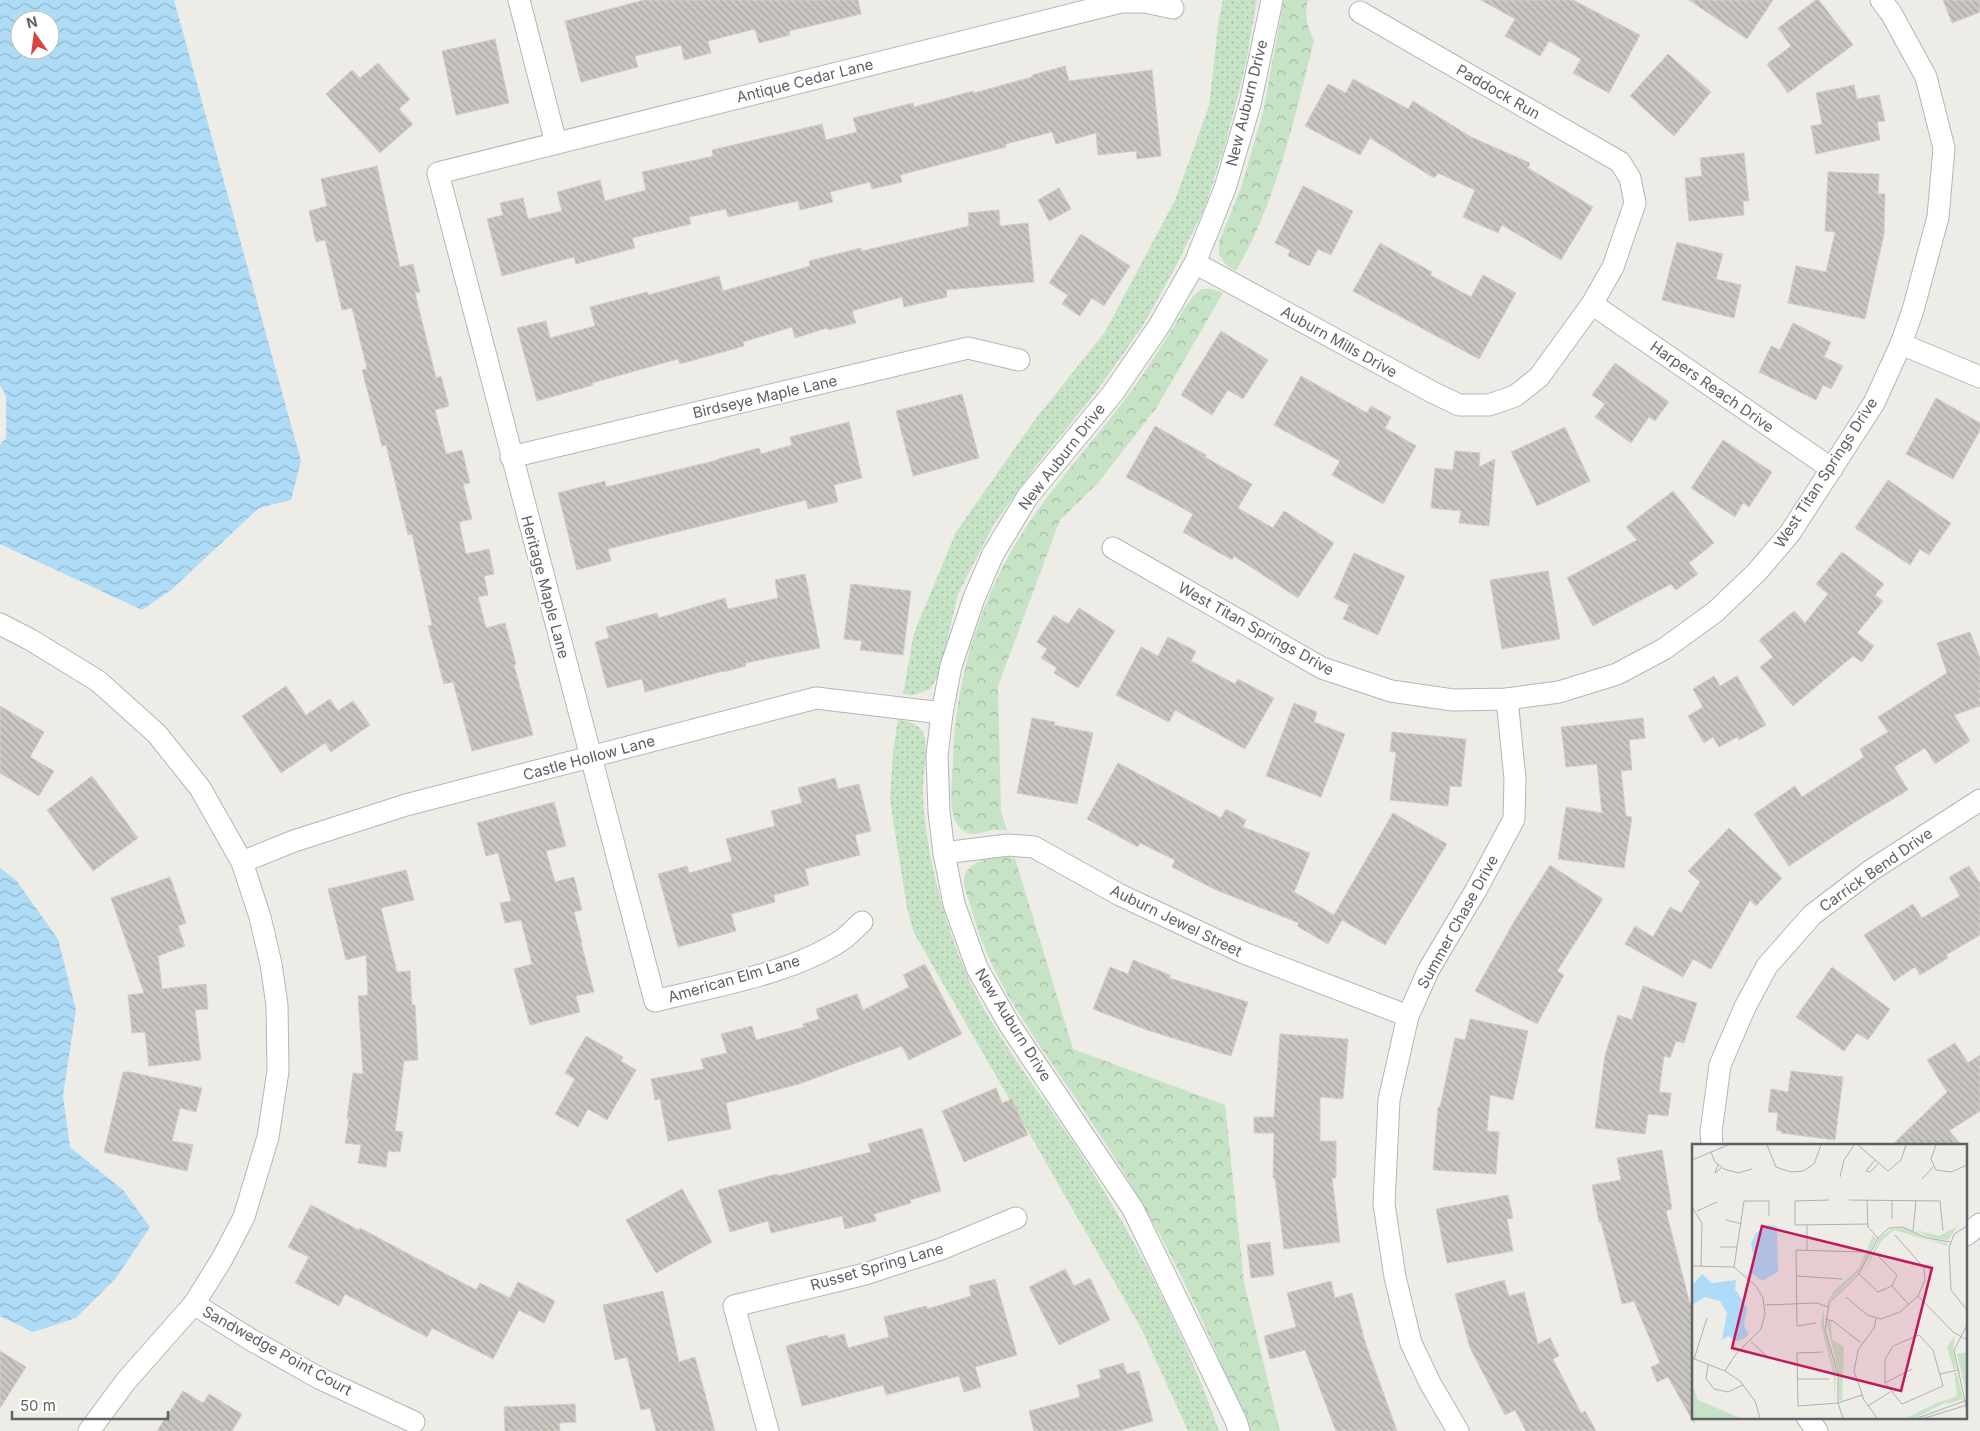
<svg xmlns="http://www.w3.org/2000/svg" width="1980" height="1431" viewBox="0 0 1980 1431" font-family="Inter,sans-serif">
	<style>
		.grass { fill: url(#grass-dots) }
		.forest { fill: url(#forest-crowns) }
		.water { fill: url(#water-waves); fill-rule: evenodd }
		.building { fill: url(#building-back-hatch); stroke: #d3cec5 }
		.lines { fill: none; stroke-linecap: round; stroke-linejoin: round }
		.street-casing { stroke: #b3b6b9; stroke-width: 23 }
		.street { stroke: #fff; stroke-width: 21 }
		.labels { text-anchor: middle; stroke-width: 4; stroke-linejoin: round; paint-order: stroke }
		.street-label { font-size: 15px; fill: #5e6165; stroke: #fff }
		.inset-road { fill: none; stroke: #b0b0ae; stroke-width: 1 }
		.view { fill: #c2185b; fill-opacity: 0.15; stroke: #c2185b; stroke-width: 2.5 }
		.inset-edge { fill: none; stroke: #5e6165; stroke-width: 2.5 }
	</style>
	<defs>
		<pattern id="grass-dots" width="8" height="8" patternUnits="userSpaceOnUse" patternTransform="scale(1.25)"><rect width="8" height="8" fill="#c7e3c5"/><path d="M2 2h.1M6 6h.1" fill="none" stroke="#a5bba4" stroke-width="1.8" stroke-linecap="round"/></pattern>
		<pattern id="forest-crowns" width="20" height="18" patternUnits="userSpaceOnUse" patternTransform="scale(1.25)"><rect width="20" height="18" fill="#c7e3c5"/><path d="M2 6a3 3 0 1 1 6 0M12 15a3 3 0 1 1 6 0" fill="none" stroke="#a5bba4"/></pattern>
		<pattern id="water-waves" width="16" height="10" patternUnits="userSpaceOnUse" patternTransform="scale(1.25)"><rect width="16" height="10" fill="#aedcf7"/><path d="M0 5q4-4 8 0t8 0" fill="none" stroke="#91b6cc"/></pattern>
		<pattern id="building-back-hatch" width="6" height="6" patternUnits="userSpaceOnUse" patternTransform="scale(1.25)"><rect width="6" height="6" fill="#cac7c3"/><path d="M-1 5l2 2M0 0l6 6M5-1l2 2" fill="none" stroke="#a7a5a2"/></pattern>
	</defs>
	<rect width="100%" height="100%" fill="#eeece6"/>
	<g class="grass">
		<path d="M1223 0H1257L1246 63 1226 142 1205 207 1175 268 1142 327 1096 392 1036 466 994 524 958 594 939 675 930 689 914 695 903 694 914 633 956 532 1034 421 1105 332 1175 200 1209 106 1219 18Z"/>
		<path d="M898 719C910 722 923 725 925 739 928 757 922 777 923 795 926 852 941 910 962 963 990 1032 1038 1089 1079 1151 1133 1234 1187 1337 1219 1431H1188L1142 1330 914 933 907 908 890 800 893 752Z"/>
	</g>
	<g class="forest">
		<path d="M1284 0H1308C1304 15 1307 27 1314 41 1294 119 1277 201 1236 271L1226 265 1219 254V242L1242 185 1263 112Z"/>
		<path d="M1202 289H1212L1223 293 1157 407 1098 483 1060 520 998 686 1001 812 1007 830C1002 830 997 830 992 830 986 831 979 834 973 834 944 831 952 785 953 765 954 677 983 588 1033 517 1063 474 1098 436 1129 394 1144 374 1157 353 1171 331 1180 317 1187 299 1202 289Z"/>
		<path d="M1005 856 1015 858 1073 1049 1225 1105 1244 1282 1280 1431H1248C1220 1359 1190 1288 1152 1221 1125 1172 1095 1126 1063 1080 1026 1025 990 976 972 911 970 902 964 890 964 881 965 861 990 858 1005 856Z"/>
	</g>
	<g class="water">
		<path d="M0 0H174L301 461 291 500 259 508 171 590 142 610 0 544V445L6 438V396L0 385ZM20 20H50V50H20Z"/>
		<path d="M0 868 16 880 58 939 76 1010 63 1096 70 1147 123 1190 150 1227 116 1278 76 1318 33 1332 0 1316Z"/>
	</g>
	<g class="building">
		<path d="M644 0H858L861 14 789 31 790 35 759 43 755 29 708 41 711 53 684 60 681 45 635 56 638 67 581 82 565 21Z"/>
		<path d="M1481 0H1573L1640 35 1609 93 1573 73 1581 59 1549 41 1540 56 1505 36 1515 19Z"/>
		<path d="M1689 0H1773L1747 39Z"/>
		<path d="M1816 0H1819L1853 45 1788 93 1767 64 1791 46 1778 28Z"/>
		<path d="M1943 0H1980V12L1952 23Z"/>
		<path d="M495 39 509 103 456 115 442 51Z"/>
		<path d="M1668 54 1711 92 1674 136 1630 96Z"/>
		<path d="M378 63 410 99 399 109 413 124 380 153 326 94 352 70 360 78Z"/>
		<path d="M1065 66 1069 81 1152 70 1161 156 1137 159 1136 151 1098 155 1096 133 1056 144 1052 132 1006 144V147L900 175 902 182 872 189 870 182 830 192 833 202 800 210 798 201 728 217 726 209 689 217 691 224 632 238 635 248 576 264 574 257 502 276 487 219 503 215 500 203 523 198 528 219 562 211 557 192 600 180 605 201 646 190 642 172 713 156 712 150 822 124 826 140 857 132 853 118 913 103 914 107 973 91 974 93 1032 77V75Z"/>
		<path d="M1353 79 1408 109 1413 101 1471 137 1530 163 1528 168 1593 207 1561 260 1502 225 1498 233 1463 217 1475 190 1438 173 1434 178 1370 138 1360 155 1305 126 1328 84 1346 93Z"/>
		<path d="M1854 85 1857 99 1879 95 1885 121 1877 122 1880 140 1816 154 1811 126 1822 124 1816 93Z"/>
		<path d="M1744 153 1749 201H1743L1744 215 1689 221 1685 178 1702 176 1700 158Z"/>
		<path d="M377 166 400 267 413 264 420 292 415 293 436 378 441 376 449 406 435 410 446 454 462 450 470 483 463 484 472 519 459 522 466 554 489 549 494 574 484 576 488 595 478 597 486 628 505 623 516 664 514 665 533 735 472 751 453 682 444 684 428 626 432 625 412 534 408 535 386 445 382 446 362 370 367 369 352 308 342 310 325 240 316 242 309 211 327 206 321 179Z"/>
		<path d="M1828 172 1879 174 1878 194H1885L1884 234 1865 319 1788 303 1796 266 1826 272 1835 232 1825 231Z"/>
		<path d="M1303 186 1353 211 1331 255 1318 249 1309 266 1288 256 1290 250 1275 243Z"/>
		<path d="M1059 188 1071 209 1049 221 1038 200Z"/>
		<path d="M999 210 1000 226 1028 223 1034 282 946 290 947 297 904 307 902 297 852 311 856 323 828 330 827 328 795 338 792 327 743 342 744 346 680 364 678 359 592 383 593 385 537 401 517 328 546 321 550 338 595 326 590 307 647 292 648 295 719 276 723 291 810 266 809 261 861 248 862 251 969 226 968 213Z"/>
		<path d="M1081 234 1130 266 1104 306 1092 298 1080 316 1062 304 1068 295 1049 283Z"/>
		<path d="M1677 242 1723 254 1716 279 1741 285 1734 318 1662 300Z"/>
		<path d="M1380 243 1432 272 1430 275 1471 297 1483 275 1516 293 1479 359 1353 291Z"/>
		<path d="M1793 323 1831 342 1824 357 1843 366 1831 389 1823 385 1816 400 1759 372 1771 346 1780 350Z"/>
		<path d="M1221 331 1268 360 1243 399 1228 390 1212 415 1181 395Z"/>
		<path d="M1615 363 1669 402 1655 421 1649 417 1631 443 1595 417 1605 404 1592 395Z"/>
		<path d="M1301 376 1367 413 1371 406 1391 417 1385 428 1416 446 1383 504 1332 475 1340 461 1274 425Z"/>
		<path d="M962 394 979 458 913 476 896 411Z"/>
		<path d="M1936 398 1980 423V430L1953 479 1906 454Z"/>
		<path d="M849 422 862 478 834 485 838 502 808 509 806 500 608 549 611 561 577 570 558 493 605 481 606 487 718 460V459L759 448 761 454 792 445 790 437Z"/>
		<path d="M1155 426 1206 455 1205 457 1252 484 1238 508 1273 528 1284 511 1334 543 1298 598 1234 556 1232 560 1183 532 1193 514 1126 477Z"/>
		<path d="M1565 427 1590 481 1537 506 1511 452Z"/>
		<path d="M1723 440 1772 472 1749 507 1743 503 1735 517 1691 488Z"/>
		<path d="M1455 451 1480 453 1479 467 1495 459 1489 526 1459 523 1461 511 1431 508 1435 468 1453 470Z"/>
		<path d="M1888 480 1951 523 1929 555 1920 549 1910 565 1855 528Z"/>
		<path d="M1673 491 1714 543 1689 563 1698 574 1676 590 1671 584 1593 626 1567 578 1637 540 1626 527Z"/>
		<path d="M1842 552 1884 584 1875 595 1883 601 1857 633 1874 646 1862 662 1853 656 1793 706 1760 667 1773 657 1759 640 1794 611 1805 623 1828 594 1816 584Z"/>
		<path d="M1354 553 1405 576 1378 635 1343 619 1349 605 1334 598Z"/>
		<path d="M1548 571 1560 639 1502 649 1490 580Z"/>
		<path d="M805 574 820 648 745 663 746 666 724 672V671L645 692 642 679 607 688 595 642 609 638 606 627 657 613 659 618 725 598 728 609 778 598 775 580Z"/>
		<path d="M851 584 911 591 903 655 860 650 862 641 844 639Z"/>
		<path d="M1079 608 1115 631 1078 688 1054 673 1057 668 1041 658 1047 649 1037 642 1054 615 1068 624Z"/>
		<path d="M1970 632 1980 658V706L1954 715 1970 741 1935 764 1925 748 1894 767 1908 790 1855 822 1789 866 1754 814 1795 786 1802 797 1864 757 1860 749 1888 732 1878 717 1947 673 1937 643Z"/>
		<path d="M1168 637 1196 651 1191 661 1235 684 1238 679 1274 698 1245 749 1175 710 1169 722 1116 695 1141 647 1158 656Z"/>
		<path d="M1714 676 1720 686 1737 676 1766 725 1739 740 1737 737 1719 747 1713 737 1704 743 1688 716 1703 707 1693 689Z"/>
		<path d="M286 686 306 715 330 699 338 711 353 701 370 725 331 752 325 743 281 773 242 716Z"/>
		<path d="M1294 703 1317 712 1314 722 1345 734 1321 797 1266 776Z"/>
		<path d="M0 706 44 732 30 757 54 771 39 796 0 773Z"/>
		<path d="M1032 718 1055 722 1054 725 1093 733 1077 804 1017 793Z"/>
		<path d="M1643 718 1645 738 1629 740 1632 770 1621 771 1626 816 1632 817 1624 868 1558 859 1566 807 1602 813 1597 764 1566 767 1561 727Z"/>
		<path d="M1392 732 1466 739 1461 787 1450 786 1448 806 1390 800 1396 752H1390Z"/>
		<path d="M1118 763 1221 818 1226 809 1246 820 1243 827 1310 853 1294 892 1334 915 1393 813 1447 844 1385 945 1342 920 1328 944 1297 926 1299 923 1214 889 1172 867 1175 860 1140 843 1138 847 1087 819Z"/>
		<path d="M92 776 138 838 93 871 47 810Z"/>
		<path d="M835 778 838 789 859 784 871 831 855 835 860 855 805 869 809 885 774 895 775 902 731 914 736 931 678 947 658 874 687 866 689 873 732 861 726 839 775 826 771 811 802 803 798 788Z"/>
		<path d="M554 802 566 846 546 851 555 882 574 877 582 910 574 912 582 943H581L594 992 576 996 580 1012 530 1025 514 969 532 964 521 920 505 923 500 903 511 901 498 853 486 856 477 823Z"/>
		<path d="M1729 828 1782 878 1756 906 1750 900 1711 969 1693 959 1683 977 1625 944 1635 926 1653 937 1670 907 1681 913 1700 882 1688 871Z"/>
		<path d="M1550 865 1603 899 1557 971 1564 975 1537 1024 1475 991 1515 920Z"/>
		<path d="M1969 866 1980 884V935L1946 955 1948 958 1920 975 1915 967 1894 981 1864 935 1913 904 1922 918 1960 896 1949 877Z"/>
		<path d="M406 870 414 900 381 908 397 972 410 971 412 1005H415L418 1060 404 1061 395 1131 403 1132 400 1152 388 1151 386 1167 358 1163 361 1145 345 1143 349 1119H347L353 1073 363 1074 358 996 368 995 366 955 346 960 328 889Z"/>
		<path d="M170 877 186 923 178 926 185 946 158 956 162 989 206 984 208 1009 195 1010 201 1060 149 1066 145 1032 132 1033 128 995 144 993 111 898Z"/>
		<path d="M1133 960 1170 975 1169 978 1248 1002 1231 1056 1147 1030 1093 1009 1110 967 1128 974Z"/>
		<path d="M925 964 962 1034 909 1060 902 1046 799 1084 726 1103 731 1129 668 1141 660 1099 655 1100 651 1079 704 1069 701 1059 727 1053 721 1034 752 1026 756 1040 804 1027 803 1024 819 1019 816 1009 857 994 863 1010 909 987 903 975Z"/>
		<path d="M1832 967 1890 1009 1868 1040 1857 1033 1844 1051 1796 1017Z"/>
		<path d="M1643 986 1697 1003 1684 1043 1676 1041 1670 1058 1664 1056 1659 1092 1671 1093 1668 1116 1648 1114 1645 1134 1595 1128 1605 1055 1618 1015 1632 1020Z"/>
		<path d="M1470 1019 1528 1031 1513 1100 1490 1095 1487 1131 1499 1132 1496 1174 1433 1170 1438 1107H1440L1455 1038 1465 1040Z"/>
		<path d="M1280 1034 1348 1039 1343 1099 1320 1097V1141H1336V1178H1332L1340 1242 1284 1249 1275 1178H1273L1274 1133H1254V1117H1274Z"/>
		<path d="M586 1036 623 1057 621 1061 636 1070 607 1120 588 1109 578 1127 555 1114 575 1079 565 1073Z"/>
		<path d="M1955 1043 1968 1063 1980 1055V1111L1949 1131 1962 1145H1892L1947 1092 1927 1060Z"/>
		<path d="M1791 1071 1843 1077 1835 1140 1781 1133V1131L1776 1130 1778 1113 1768 1112 1771 1089 1788 1092Z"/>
		<path d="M123 1072H130L202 1088 196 1112 180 1108 172 1141 193 1145 187 1171 104 1152Z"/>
		<path d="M996 1088 1002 1103 1012 1099 1028 1135 964 1162 942 1111Z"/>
		<path d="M922 1128 941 1191 910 1200 911 1203 874 1214 876 1221 845 1229 842 1216 771 1233 768 1221 730 1232 718 1190 777 1174 778 1176 871 1152 868 1144Z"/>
		<path d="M1662 1150 1672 1209 1666 1211 1690 1304 1694 1302V1423L1668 1377 1657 1382 1651 1367 1660 1363 1634 1301 1622 1304 1601 1222H1599L1592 1185 1621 1180 1617 1158Z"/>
		<path d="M682 1189 712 1242 656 1273 626 1220Z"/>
		<path d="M1508 1195 1513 1218 1507 1219 1513 1251 1447 1263 1436 1209Z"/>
		<path d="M311 1205 359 1230 360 1228 476 1290 480 1283 510 1298 518 1282 555 1301 544 1323 519 1310 493 1359 432 1328 427 1337 345 1294 339 1306 295 1283 309 1257 288 1247Z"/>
		<path d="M1270 1242 1274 1275 1251 1278 1247 1245Z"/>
		<path d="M1065 1269 1074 1286 1090 1278 1110 1320 1059 1345 1029 1287Z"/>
		<path d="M995 1279 1017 1355 975 1367 981 1387 964 1392 959 1376 886 1395 883 1385 802 1406 786 1346 827 1335 828 1338 844 1334 848 1348 889 1337 884 1317 926 1306 927 1309 971 1296 969 1286Z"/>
		<path d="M1504 1280 1509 1296 1524 1292 1538 1344 1550 1338 1559 1356 1553 1359 1581 1413 1585 1411 1596 1431H1526L1515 1410 1505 1415 1470 1348 1455 1294Z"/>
		<path d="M1331 1281 1335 1298 1352 1293 1365 1342 1397 1431H1336L1305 1350 1270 1359 1264 1336 1296 1327 1287 1293Z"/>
		<path d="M663 1291 679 1362 695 1357 715 1431H656L650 1408 641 1410 627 1357 615 1360 603 1305Z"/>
		<path d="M0 1351 26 1367 0 1408Z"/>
		<path d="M1123 1363 1127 1374 1139 1371 1153 1421 1118 1431H1034L1029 1411 1080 1397 1077 1385 1101 1378 1099 1370Z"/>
		<path d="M183 1391 203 1403 209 1394 242 1414 232 1431H157Z"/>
		<path d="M575 1404 576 1422 559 1423 560 1431H505L504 1407Z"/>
	</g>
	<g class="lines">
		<g class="street-casing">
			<g id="street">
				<path d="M519 0 556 143"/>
				<path d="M1195 263 1432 392 1459 405H1489L1515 396 1539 377 1592 304 1613 267 1635 203 1630 178 1620 162 1360 12"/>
				<path d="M1592 304 1832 469"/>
				<path d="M1901 344 1980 377"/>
				<path d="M511 457 968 348 1019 360"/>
				<path d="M1113 548 1322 668 1391 691 1453 700 1507 699 1559 692 1617 674 1664 649 1715 612 1757 572 1790 533 1874 403 1901 344 1913 310 1938 217 1944 148 1926 77 1891 13 1881 0"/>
				<path d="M0 624 31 640 98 681 157 734 200 788 242 862 260 917 271 964 277 1005 278 1071 268 1137 244 1217 222 1259 194 1304 126 1381 89 1431"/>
				<path d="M944 853 1008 845 1034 847 1120 895 1244 953 1408 1016"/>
				<path d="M242 862 294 841 406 805 816 698 942 713"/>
				<path d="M862 922C855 928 849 935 842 940 791 974 714 986 655 1001L438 173 1121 2H1145L1173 8"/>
				<path d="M1712 1145 1711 1132 1720 1065 1745 1007 1767 966 1812 915 1870 871 1980 800"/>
				<path d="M1966 1235 1980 1224"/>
				<path d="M194 1304 253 1341 321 1379 414 1422"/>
				<path d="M1807 1417 1817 1431"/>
				<path d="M768 1431 734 1306 865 1274 941 1249 1016 1218"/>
				<path d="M1239 1431 1236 1421 1133 1209 1009 1024 977 968 954 904 944 853 939 812 937 756 942 713 951 666 974 598 993 554 1028 496 1113 393 1159 326 1195 263 1225 188 1250 104 1272 0"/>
				<path d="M1458 1431 1430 1383 1411 1343 1395 1277 1384 1204 1389 1100 1408 1016 1429 969 1476 890 1514 819 1515 779 1507 699"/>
			</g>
		</g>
		<use href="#street" class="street"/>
	</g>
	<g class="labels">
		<g class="street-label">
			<text transform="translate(805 81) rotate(-14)" y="5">Antique Cedar Lane</text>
			<text transform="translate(1498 92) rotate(30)" y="5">Paddock Run</text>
			<text transform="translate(1247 103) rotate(-76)" y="5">New Auburn Drive</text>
			<text transform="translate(1339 342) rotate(29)" y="5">Auburn Mills Drive</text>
			<text transform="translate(1712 387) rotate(35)" y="5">Harpers Reach Drive</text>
			<text transform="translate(765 397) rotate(-13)" y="5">Birdseye Maple Lane</text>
			<text transform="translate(1062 457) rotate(-52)" y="5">New Auburn Drive</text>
			<text transform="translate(1826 473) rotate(-57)" y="5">West Titan Springs Drive</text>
			<text transform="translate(545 587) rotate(75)" y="5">Heritage Maple Lane</text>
			<text transform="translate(1256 629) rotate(29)" y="5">West Titan Springs Drive</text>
			<text transform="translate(589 758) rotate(-15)" y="5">Castle Hollow Lane</text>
			<text transform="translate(1876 870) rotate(-35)" y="5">Carrick Bend Drive</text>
			<text transform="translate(1176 921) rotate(26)" y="5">Auburn Jewel Street</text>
			<text transform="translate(1458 922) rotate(-61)" y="5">Summer Chase Drive</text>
			<text transform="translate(734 979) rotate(-16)" y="5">American Elm Lane</text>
			<text transform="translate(1013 1025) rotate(58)" y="5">New Auburn Drive</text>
			<text transform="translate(877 1267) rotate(-16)" y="5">Russet Spring Lane</text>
			<text transform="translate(277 1351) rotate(29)" y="5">Sandwedge Point Court</text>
		</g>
	</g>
	<g transform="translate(1692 1144)">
		<rect width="275" height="275" fill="#eeece6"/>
		<path d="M181 91 184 95 169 126 133 161 141 148 167 124ZM132 163V185L144 229 142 259V233L129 181ZM262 228 265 229 271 255 252 261 265 251ZM0 241 6 256 48 274H0Z" fill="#c7e3c5"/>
		<path d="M265 83 256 96 239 94 224 86 247 92ZM213 84 236 96 255 99 256 102 202 86 189 97 170 132 187 94 200 85ZM134 177H139L140 195 152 203 150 257 147 256 146 226ZM263 191 261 205 264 223 262 226 255 203ZM264 253 223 274H214L245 259Z" fill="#c7e3c5"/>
		<path d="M265 209H275V253Z" fill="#c7e3c5"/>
		<path d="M76 81 85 82 86 128 70 137 57 127 62 116 59 99 64 89ZM10 130 20 139 44 136 43 145 55 164 52 182 57 190 53 194 45 197 36 192 30 196 35 169 28 157 13 153 0 161V142Z" fill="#aedcf7"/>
		<path class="inset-road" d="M75 1 84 23 99 28 111 27 122 20 129 1M166 1 196 27 209 16 214 1M244 1 239 15 244 26 259 28 275 21M19 8 23 18 32 25 46 29 60 25M0 16 36 1M183 16 174 27 178 28 186 20M26 20 23 29 29 24M148 33 152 16 162 1M230 35 241 23M137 56 103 57V81L176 80M157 56 248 57 251 87M175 56 176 83 186 94M200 56V75M0 63 10 79 9 122M5 67 25 58M34 76 50 80M115 81V106M275 82 262 90 257 104 259 146 275 166M221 87 224 57M28 103H45M0 122 42 123 64 142 71 154 73 170 69 185 44 210 33 227M42 123 52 57H77V72M167 130 186 148 200 142 205 131 186 112M104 132 150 135M200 142 217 161M226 152 261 188 275 196M154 153 175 171 189 175 208 168 226 152 233 136 232 124 203 91M73 161 125 159 136 163M184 174 182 184 166 206 162 227 172 256 185 274M133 175 141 177 169 199M124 179 105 182 104 106 170 108M275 181 262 206 275 267M227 191 241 206 251 242 210 260 193 239V215L201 202ZM59 198 75 212M131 208 105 209 106 262 146 259 170 251M0 214 33 227 48 237 63 257 68 274M2 215 15 174M16 221 14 234 22 245 36 248 51 241M248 230 266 226M106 235H137M193 239 220 225M176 262 198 248M151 274 146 259V230L133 186 137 159 167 130 186 94 197 84 211 83 235 94 258 98M226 274 275 256M233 274 275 261"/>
		<path class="view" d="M70 82 240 124 209 247 40 204Z"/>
		<rect width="275" height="275" class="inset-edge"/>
	</g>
	<g transform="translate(35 35) rotate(346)"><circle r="24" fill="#ffffff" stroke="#bfc0c1"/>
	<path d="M0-4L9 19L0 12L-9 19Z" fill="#d84443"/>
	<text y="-8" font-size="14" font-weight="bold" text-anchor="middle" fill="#5e6165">N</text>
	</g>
	<path d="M12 1411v8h156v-8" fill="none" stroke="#5e6165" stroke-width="2.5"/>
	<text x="20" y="1411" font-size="15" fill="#5e6165" stroke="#ffffff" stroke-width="4" paint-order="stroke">50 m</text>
</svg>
